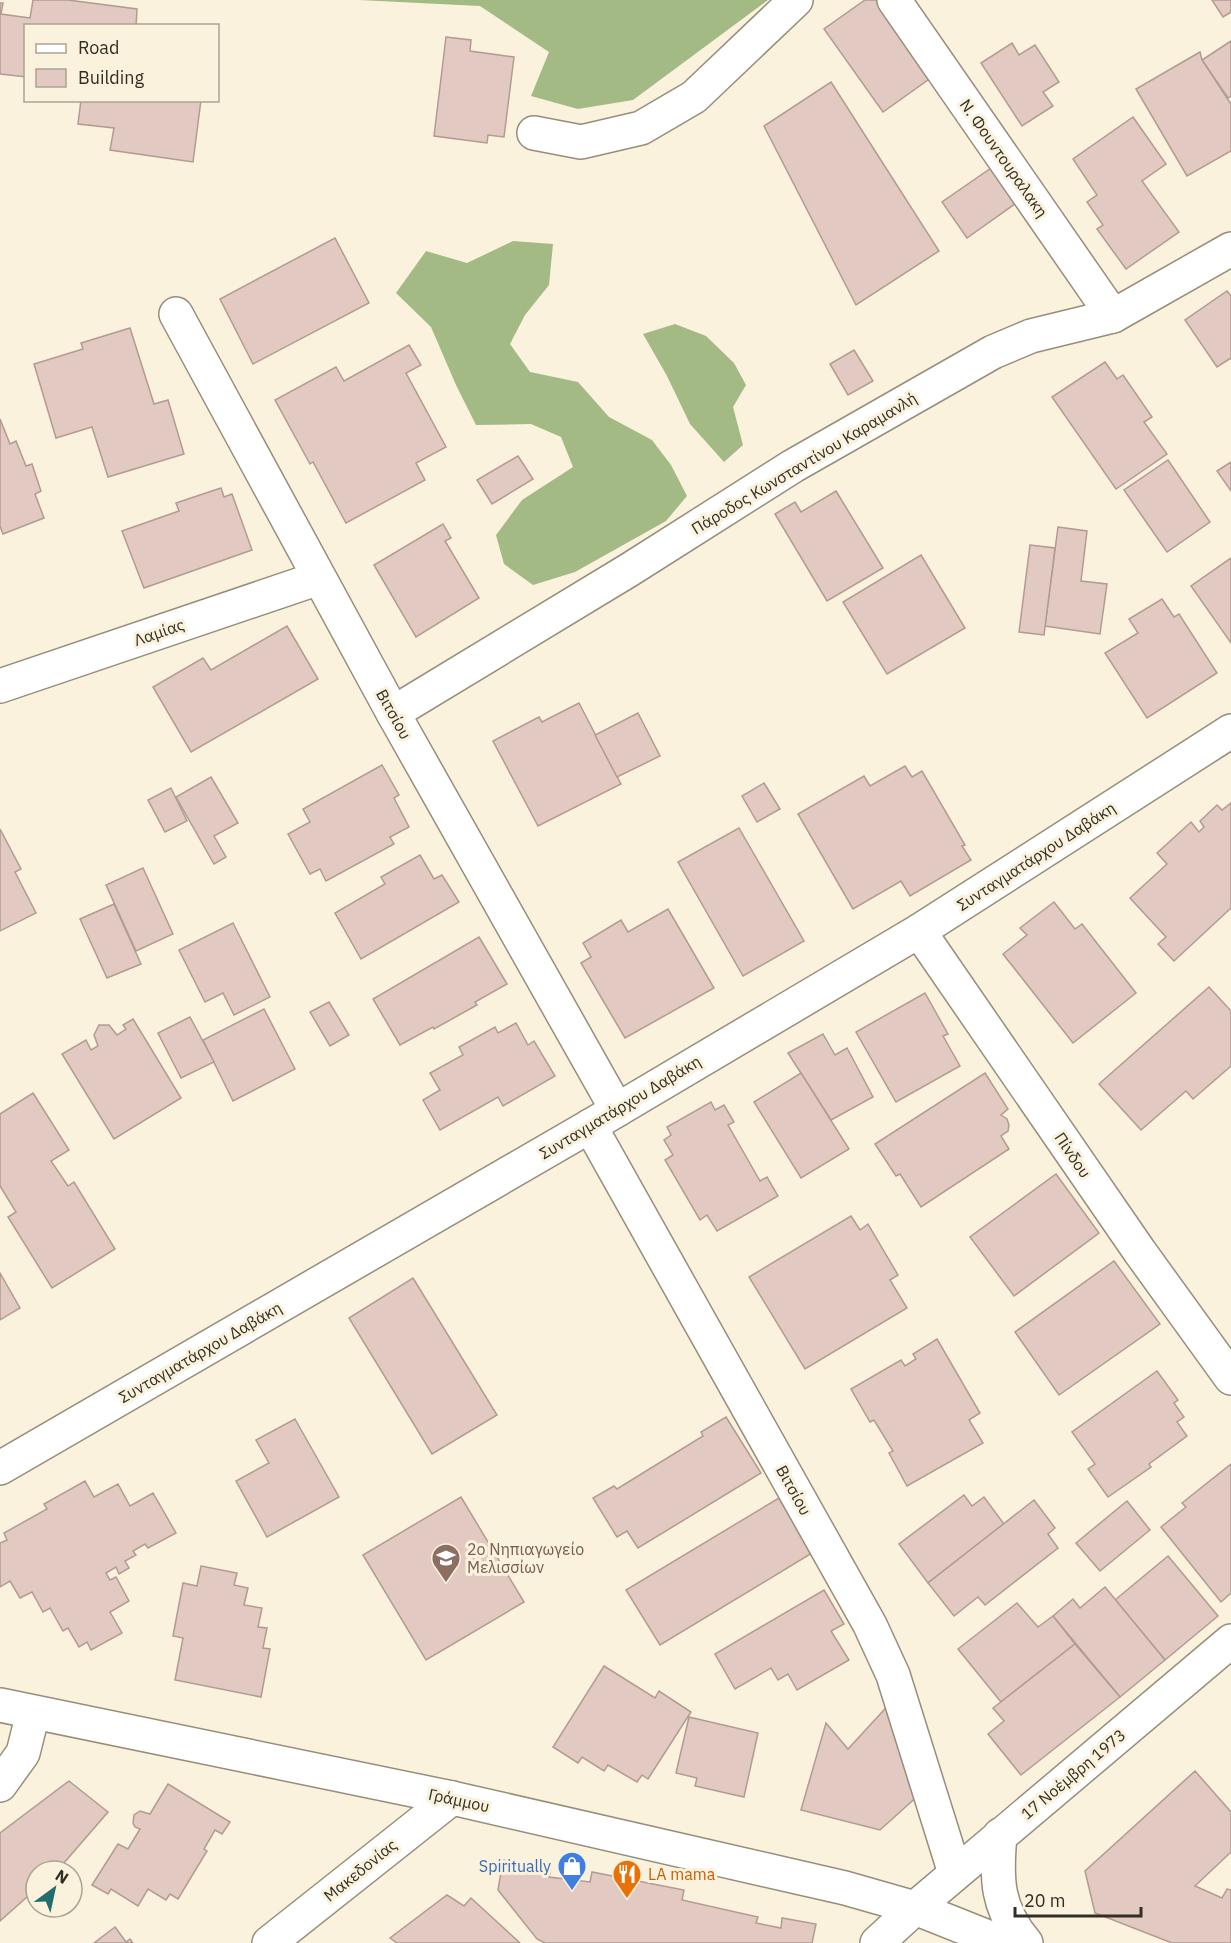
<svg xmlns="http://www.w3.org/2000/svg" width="1231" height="1943" viewBox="0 0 1231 1943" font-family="'IBM Plex Sans',sans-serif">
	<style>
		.forest { fill: #a3ba84 }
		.building { fill: #e2c9c1; stroke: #b29b93; stroke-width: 1.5 }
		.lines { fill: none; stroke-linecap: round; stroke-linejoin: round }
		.minor-casing { stroke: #968e7a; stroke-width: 36 }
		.tertiary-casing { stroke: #968e7a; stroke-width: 36 }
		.secondary-casing { stroke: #968e7a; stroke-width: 36 }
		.minor { stroke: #fff; stroke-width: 33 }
		.tertiary { stroke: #fff; stroke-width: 33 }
		.secondary { stroke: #fff; stroke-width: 33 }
		.labels { text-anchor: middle; stroke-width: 6; stroke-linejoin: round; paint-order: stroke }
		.street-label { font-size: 16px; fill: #312e26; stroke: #faf2dc }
		.education-label { font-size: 16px; fill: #785e54; stroke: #faf2dc; text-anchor: start }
		.shop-label { font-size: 16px; fill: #366cbe; stroke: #faf2dc; text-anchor: end }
		.food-label { font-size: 16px; fill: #c56008; stroke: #faf2dc; text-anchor: start }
	</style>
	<rect width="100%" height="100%" fill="#faf2dc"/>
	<g class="forest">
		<path d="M359 0H768L633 100 578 109 531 96 549 52 480 6Z"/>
		<path d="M513 241 553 244 549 285 525 315 510 344 530 372 578 382 609 417 652 440 671 465 687 496 666 521 575 572 533 585 504 564 496 535 522 500 573 467 561 437 531 424 476 425 456 385 431 327 396 293 426 251 467 263Z"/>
		<path d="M675 324 706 336 734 363 746 385 733 407 743 445 724 462 690 424 667 376 643 334Z"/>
	</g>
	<g class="building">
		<path d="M33 0H68L137 9 136 26H26V77L0 74V3H3L1 14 30 18Z"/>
		<path d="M865 0H877L932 77 883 112 824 29Z"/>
		<path d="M1212 0H1231V12L1223 17Z"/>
		<path d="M446 37 471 40 470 51 514 57 504 137 488 135 487 143 434 136Z"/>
		<path d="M1231 41V96L1228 98 1202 60Z"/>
		<path d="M1012 43 1019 55 1035 45 1059 82 1043 92 1053 106 1022 126 981 63Z"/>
		<path d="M1200 52 1202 60 1231 104V151L1187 176 1136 89Z"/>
		<path d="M831 82 939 251 856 305 764 126Z"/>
		<path d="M81 100H201L193 162 110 150 114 128 78 124Z"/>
		<path d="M1133 117 1166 164 1142 181 1179 232 1126 269 1097 229 1103 225 1087 202 1097 195 1073 159Z"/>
		<path d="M994 166 1019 201 967 238 942 202Z"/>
		<path d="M335 238 369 303 253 364 220 299Z"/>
		<path d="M1227 291 1231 296V358L1217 367 1185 320Z"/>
		<path d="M130 328 154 404 168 400 184 454 108 477 92 427 56 438 34 364 83 349 81 343Z"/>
		<path d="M409 345 421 365 406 373 446 447 416 463 425 480 346 523 313 462 310 464 275 400 336 367 344 381Z"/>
		<path d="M854 350 873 381 848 395 830 364Z"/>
		<path d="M1105 362 1117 379 1123 375 1152 417 1144 422 1167 454 1116 489 1052 397Z"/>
		<path d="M0 419 10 444 16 441 26 466 32 464 41 491 35 494 44 518 3 534 0 526Z"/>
		<path d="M518 456 533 479 492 504 477 480Z"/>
		<path d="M1168 460 1210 522 1167 552 1124 490Z"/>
		<path d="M1231 462V491L1217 471Z"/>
		<path d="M221 488 224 497 232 494 252 550 144 588 122 531 179 511 176 503Z"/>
		<path d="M836 491 883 568 827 601 775 514 795 502 801 512Z"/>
		<path d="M443 524 451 538 445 541 479 598 416 637 374 565Z"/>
		<path d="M1058 527 1087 531 1081 581 1107 584 1100 634 1045 626Z"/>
		<path d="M1030 545 1055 548 1044 635 1019 632Z"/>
		<path d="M921 555 965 628 887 674 843 602Z"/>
		<path d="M1231 558V643L1191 586Z"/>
		<path d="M1162 599 1174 617 1179 614 1217 673 1147 718 1105 653 1138 633 1129 619Z"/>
		<path d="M287 626 318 679 191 752 153 687 203 658 211 670Z"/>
		<path d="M579 703 621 784 538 826 493 741 539 717 542 722Z"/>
		<path d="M638 713 660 756 617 777 595 735Z"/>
		<path d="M382 765 399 795 394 798 409 827 390 837 394 844 326 881 320 869 310 874 288 834 310 822 303 809Z"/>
		<path d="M905 766 912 777 922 771 965 845 962 846 971 860 910 896 901 881 853 909 798 814 864 776 870 786Z"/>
		<path d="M211 777 238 823 214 836 226 857 214 864 176 797Z"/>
		<path d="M764 783 780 809 757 822 742 796Z"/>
		<path d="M171 788 187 821 165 832 148 800Z"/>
		<path d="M1231 803V908L1174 961 1158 944 1166 937 1130 898 1167 864 1157 853 1191 822 1199 832 1204 827 1200 821 1217 805 1222 810Z"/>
		<path d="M739 828 804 941 743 976 678 862Z"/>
		<path d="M0 829 21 869 15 872 36 913 0 931Z"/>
		<path d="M420 855 434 879 442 875 459 902 361 959 335 913 385 884 381 877Z"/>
		<path d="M143 868 173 934 136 951 106 885Z"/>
		<path d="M1054 902 1075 929 1082 924 1136 993 1073 1043 1003 954 1027 935 1020 928Z"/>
		<path d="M114 904 141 964 107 978 80 919Z"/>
		<path d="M668 909 714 988 625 1038 581 963 591 957 583 943 621 920 628 932Z"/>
		<path d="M233 923 270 997 234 1015 223 993 205 1002 179 950Z"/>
		<path d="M479 937 507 984 475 1002 477 1005 434 1029 433 1027 400 1045 373 999Z"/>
		<path d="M1209 987 1231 1011V1066L1193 1099 1186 1091 1141 1130 1099 1084Z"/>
		<path d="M925 993 948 1034 943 1036 960 1066 896 1102 856 1032Z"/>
		<path d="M329 1002 349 1035 330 1046 310 1012Z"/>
		<path d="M264 1009 295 1069 233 1101 203 1040Z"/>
		<path d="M190 1017 214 1062 181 1078 158 1033Z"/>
		<path d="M133 1019 181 1098 114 1139 62 1054 86 1040 91 1050 98 1046 94 1035 99 1025H109L117 1035 126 1029 123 1025Z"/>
		<path d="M516 1023 528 1045 534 1041 555 1076 503 1106 498 1097 440 1130 423 1100 440 1090 430 1073 463 1055 459 1047 495 1027 498 1033Z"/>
		<path d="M823 1034 835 1055 847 1048 873 1097 831 1120 788 1053Z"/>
		<path d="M801 1073 849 1149 801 1178 754 1102Z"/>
		<path d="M985 1073 1008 1109 1001 1115 1007 1119 1009 1125 1008 1131 1001 1136 1009 1149 921 1207 900 1174 896 1176 875 1144Z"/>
		<path d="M33 1093 69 1150 51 1161 68 1186 74 1182 115 1249 52 1288 8 1217 16 1212 0 1186V1114Z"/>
		<path d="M711 1102 715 1110 724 1105 734 1122 728 1125 760 1181 767 1177 778 1196 717 1231 707 1215 700 1220 665 1160 673 1155 664 1140 671 1135 667 1127Z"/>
		<path d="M1056 1174 1099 1233 1014 1296 970 1237Z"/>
		<path d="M851 1216 860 1230 868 1224 898 1275 890 1280 907 1308 805 1369 749 1277Z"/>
		<path d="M1114 1261 1160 1324 1059 1395 1015 1332Z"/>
		<path d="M0 1273 20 1308 0 1320Z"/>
		<path d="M413 1278 497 1415 432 1454 349 1318Z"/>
		<path d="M937 1339 980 1413 969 1420 983 1443 907 1486 889 1453 893 1451 874 1420 870 1422 851 1389 901 1360 905 1366 916 1359 913 1354Z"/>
		<path d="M1157 1371 1178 1400 1174 1403 1184 1417 1177 1422 1187 1436 1149 1464 1151 1467 1108 1497 1088 1469 1095 1464 1072 1432Z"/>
		<path d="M726 1417 761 1473 638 1548 627 1531 617 1537 593 1498 614 1486 617 1489 703 1436 701 1432Z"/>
		<path d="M295 1419 339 1497 267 1537 236 1481 269 1463 256 1440Z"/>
		<path d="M1231 1464V1593L1221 1602 1161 1527 1186 1507 1182 1503Z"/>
		<path d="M85 1481 94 1497 118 1484 130 1506 153 1493 176 1533 148 1548 145 1544 133 1551 136 1555 125 1561 129 1568 119 1574 116 1567 106 1573 110 1580 116 1577 129 1601 110 1612 122 1633 91 1650 87 1642 79 1647 68 1628 63 1631 50 1608 43 1612 32 1592 20 1598 10 1581 0 1587V1543L7 1540 4 1533 47 1509 44 1504Z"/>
		<path d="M964 1495 972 1506 984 1497 1004 1524 928 1583 899 1544Z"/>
		<path d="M461 1497 524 1602 426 1660 363 1555Z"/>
		<path d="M779 1498 812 1553 660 1645 626 1590Z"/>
		<path d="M1034 1500 1055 1528 1048 1534 1058 1548 985 1605 978 1597 954 1616 928 1583Z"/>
		<path d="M1127 1501 1150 1530 1100 1571 1076 1543Z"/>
		<path d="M1168 1556 1218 1616 1165 1660 1115 1600Z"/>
		<path d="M201 1566 237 1573 234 1585 248 1588 244 1605 262 1608 258 1627 267 1628 263 1648 270 1649 261 1697 175 1680 183 1638 173 1636 183 1583 197 1586Z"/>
		<path d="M1105 1587 1165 1660 1120 1697 1053 1616 1073 1599 1080 1608Z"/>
		<path d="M824 1590 844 1624 831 1631 849 1660 797 1690 788 1674 778 1680 771 1668 735 1689 715 1654Z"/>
		<path d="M1017 1603 1038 1627 1053 1616 1075 1644 1001 1702 958 1649Z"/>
		<path d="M1075 1644 1120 1697 1021 1775 988 1734 1004 1721 993 1708Z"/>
		<path d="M604 1666 655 1698 659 1691 691 1712 648 1779 642 1775 637 1782 608 1765 604 1771 582 1757 578 1763 553 1747Z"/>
		<path d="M894 1699 921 1793 880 1830 801 1810 826 1723 848 1749Z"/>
		<path d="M689 1717 758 1733 744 1797 695 1786 697 1778 676 1773Z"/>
		<path d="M1195 1771 1231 1812V1852L1195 1886 1222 1898 1227 1889 1231 1890V1943H1172L1095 1913 1085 1871Z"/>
		<path d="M69 1781 108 1812 57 1871H36V1889L0 1921V1833Z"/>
		<path d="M168 1784 230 1822 222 1834 215 1830 204 1849 207 1851 178 1899 170 1894 166 1900 148 1889 138 1906 111 1889 108 1894 92 1885 118 1844 128 1849 140 1829 135 1827 133 1823 134 1815 140 1811 150 1814Z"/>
		<path d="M503 1860 551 1868 549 1877 590 1882 592 1872 684 1890 682 1900 758 1917 756 1923 781 1928 782 1918 816 1924 812 1943H545L537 1939 498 1890Z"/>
		<path d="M447 1895 464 1906 471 1898 520 1943H397L390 1938Z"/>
		<path d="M115 1927 126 1942 130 1939 133 1943H94Z"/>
	</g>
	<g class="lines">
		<g class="minor-casing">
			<g id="minor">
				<path d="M894 0 1113 316"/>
				<path d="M534 133 581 142 641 128 694 97 796 0"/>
				<path d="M176 314 393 713 617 1110"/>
				<path d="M0 686 319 578"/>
				<path d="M393 713 629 570 793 466 993 352 1031 336 1113 316 1231 249"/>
				<path d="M919 931 1140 1252 1231 1378"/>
				<path d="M590 1126 870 1625 893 1675 955 1873"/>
				<path d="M0 1468 590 1126 919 931 1231 731"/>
				<path d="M0 1785 23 1753 33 1713"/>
				<path d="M269 1943 452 1798"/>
			</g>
		</g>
		<g class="tertiary-casing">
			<g id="tertiary">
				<path d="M0 1705 452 1798 845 1888 915 1908"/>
				<path d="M877 1943 915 1908"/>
			</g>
		</g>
		<g class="secondary-casing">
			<g id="secondary">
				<path d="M1000 1835C996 1878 996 1908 1026 1943"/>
				<path d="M1003 1943 915 1908 1231 1641"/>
			</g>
		</g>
		<use href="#minor" class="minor"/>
		<use href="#tertiary" class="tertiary"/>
		<use href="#secondary" class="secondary"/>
	</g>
	<defs>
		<g id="school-pin" transform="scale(1.5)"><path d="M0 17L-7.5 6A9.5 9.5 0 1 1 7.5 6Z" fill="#8d6e63" stroke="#faf2dc"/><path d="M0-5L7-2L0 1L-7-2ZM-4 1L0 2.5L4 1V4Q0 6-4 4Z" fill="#fff"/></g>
		<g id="shop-pin" transform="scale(1.5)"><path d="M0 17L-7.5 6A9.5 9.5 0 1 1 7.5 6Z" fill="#3f7fe0" stroke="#faf2dc"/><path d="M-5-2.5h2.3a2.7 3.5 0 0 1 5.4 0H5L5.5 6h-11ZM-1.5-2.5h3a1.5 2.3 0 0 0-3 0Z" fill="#fff"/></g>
		<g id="restaurant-pin" transform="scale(1.5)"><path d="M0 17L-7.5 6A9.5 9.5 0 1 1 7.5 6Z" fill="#e8710a" stroke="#faf2dc"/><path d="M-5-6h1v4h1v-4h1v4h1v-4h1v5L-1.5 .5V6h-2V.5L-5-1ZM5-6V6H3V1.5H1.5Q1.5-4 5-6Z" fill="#fff"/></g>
	</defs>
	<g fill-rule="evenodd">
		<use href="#school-pin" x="446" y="1558"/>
		<use href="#shop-pin" x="572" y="1866"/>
		<use href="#restaurant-pin" x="627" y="1874"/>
	</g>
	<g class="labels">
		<g class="street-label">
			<text transform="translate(1004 158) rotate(55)" y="6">Ν. Φουντουραλακη</text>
			<text transform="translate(804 463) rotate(-31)" y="6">Πάροδος Κωνσταντίνου Καραμανλή</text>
			<text transform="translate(159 632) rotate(-19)" y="6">Λαμίας</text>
			<text transform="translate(394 714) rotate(61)" y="6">Βιτσίου</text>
			<text transform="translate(1036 856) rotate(-33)" y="6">Συνταγματάρχου Δαβάκη</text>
			<text transform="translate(620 1107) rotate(-31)" y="6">Συνταγματάρχου Δαβάκη</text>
			<text transform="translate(1073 1155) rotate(56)" y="6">Πίνδου</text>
			<text transform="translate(200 1352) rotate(-30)" y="6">Συνταγματάρχου Δαβάκη</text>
			<text transform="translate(794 1490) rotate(61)" y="6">Βιτσίου</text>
			<text transform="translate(1073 1774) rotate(-40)" y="6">17 Νοέμβρη 1973</text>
			<text transform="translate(459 1800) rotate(12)" y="6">Γράμμου</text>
			<text transform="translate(360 1870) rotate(-39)" y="6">Μακεδονίας</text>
		</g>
		<g class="education-label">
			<text x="467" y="1555">2ο Νηπιαγωγείο<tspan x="467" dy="18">Μελισσίων</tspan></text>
		</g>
		<g class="shop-label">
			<text x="551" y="1872">Spiritually</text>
		</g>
		<g class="food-label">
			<text x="648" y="1880">LA mama</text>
		</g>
	</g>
	<rect x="24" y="24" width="195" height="78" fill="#faf2dc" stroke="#aaa493" stroke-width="1.5"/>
	<rect x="36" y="44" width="30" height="9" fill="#ffffff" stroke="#aaa493" stroke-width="1.5"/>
	<text x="78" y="54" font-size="18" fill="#312e26">Road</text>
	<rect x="36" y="69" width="30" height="18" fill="#e2c9c1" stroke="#aaa493" stroke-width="1.5"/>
	<text x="78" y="84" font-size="18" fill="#312e26">Building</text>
	<g transform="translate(54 1889) rotate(33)"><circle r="28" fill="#faf2dc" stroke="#aaa493" stroke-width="1.5"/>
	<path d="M0-4.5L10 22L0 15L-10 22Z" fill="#226e6e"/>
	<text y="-9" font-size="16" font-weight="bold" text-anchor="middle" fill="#312e26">N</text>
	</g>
	<path d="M1015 1907v9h126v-9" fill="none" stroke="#312e26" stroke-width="3"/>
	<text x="1024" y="1907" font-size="18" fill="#312e26" stroke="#faf2dc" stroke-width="4.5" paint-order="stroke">20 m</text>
</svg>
